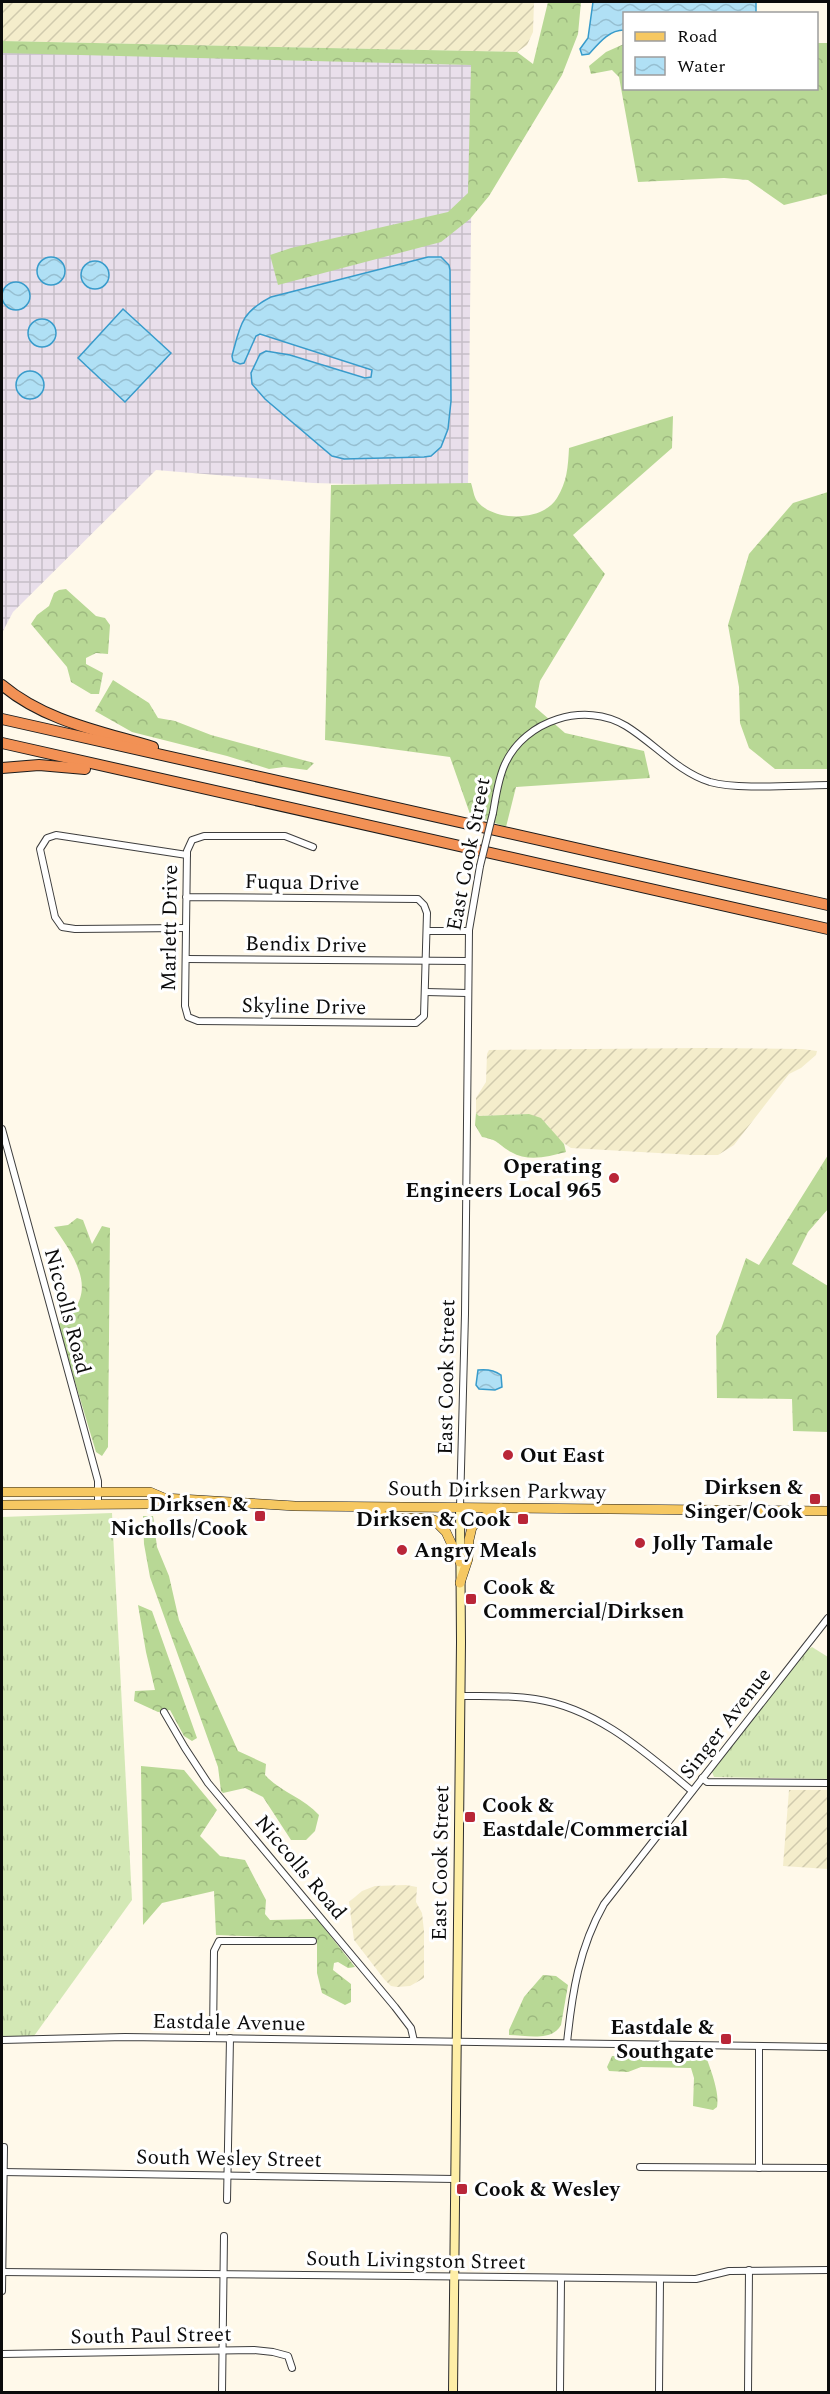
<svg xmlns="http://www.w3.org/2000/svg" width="830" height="2394" viewBox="0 0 830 2394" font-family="Spectral,serif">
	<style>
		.industrial { fill: url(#industrial-grid) }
		.farmland { fill: url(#farmland-furrows) }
		.grass { fill: url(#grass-tufts) }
		.forest { fill: url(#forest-crowns) }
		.water { fill: url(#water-waves); stroke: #389bcb; stroke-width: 1.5 }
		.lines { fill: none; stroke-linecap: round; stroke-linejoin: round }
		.street-casing { stroke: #3e3e3e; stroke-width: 8 }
		.secondary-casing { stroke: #2d2d2d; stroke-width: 10 }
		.primary-casing { stroke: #1c1c1c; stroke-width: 10 }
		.highway-casing { stroke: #1c1c1c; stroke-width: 12 }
		.street { stroke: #fff; stroke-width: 6 }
		.secondary { stroke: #feeea6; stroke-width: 8 }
		.primary { stroke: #f6c862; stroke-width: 9 }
		.highway { stroke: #f29155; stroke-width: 10 }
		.street-bridge-casing { stroke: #3e3e3e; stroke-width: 8; stroke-linecap: butt }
		.street-bridge { stroke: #fff; stroke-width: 6 }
		.poi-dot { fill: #b92638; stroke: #fff; stroke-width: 2 }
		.labels { text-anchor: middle; stroke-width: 6; stroke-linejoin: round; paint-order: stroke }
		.street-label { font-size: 21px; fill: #0b0b0b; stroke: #fff }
		.poi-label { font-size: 21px; font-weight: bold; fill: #0b0b0b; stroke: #fff; text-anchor: start }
	</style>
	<defs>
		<pattern id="industrial-grid" width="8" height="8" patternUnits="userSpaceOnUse" patternTransform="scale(1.5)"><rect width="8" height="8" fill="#e9dfeb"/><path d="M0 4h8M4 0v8" fill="none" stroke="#c6bec8"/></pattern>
		<pattern id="farmland-furrows" width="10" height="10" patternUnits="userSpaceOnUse" patternTransform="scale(1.5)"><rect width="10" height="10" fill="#f4edcb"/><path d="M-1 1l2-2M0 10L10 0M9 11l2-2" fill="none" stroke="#d0caad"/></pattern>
		<pattern id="grass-tufts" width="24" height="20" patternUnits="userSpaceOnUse" patternTransform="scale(1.5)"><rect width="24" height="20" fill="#d3e8b5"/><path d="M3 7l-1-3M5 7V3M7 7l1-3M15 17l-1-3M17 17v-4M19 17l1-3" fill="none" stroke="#b4c69a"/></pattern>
		<pattern id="forest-crowns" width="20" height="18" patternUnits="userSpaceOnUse" patternTransform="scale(1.5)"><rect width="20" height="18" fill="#b8d895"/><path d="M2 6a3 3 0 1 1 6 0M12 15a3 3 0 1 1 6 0" fill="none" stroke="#9db87f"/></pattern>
		<pattern id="water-waves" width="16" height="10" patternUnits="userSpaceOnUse" patternTransform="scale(1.5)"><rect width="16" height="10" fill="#b0e0f5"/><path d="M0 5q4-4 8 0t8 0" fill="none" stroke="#96bfd1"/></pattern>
	</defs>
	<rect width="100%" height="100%" fill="#fff9ea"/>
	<path class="industrial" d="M2 47 473 57 468 487 313 483 156 470 13 612 2 633Z"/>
	<g class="farmland">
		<path d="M2 2H534L533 32 527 45 517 52 2 41Z"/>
		<path d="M703 1048 802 1049 817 1051 816 1055 801 1068 789 1074 734 1145 718 1155H693L571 1148 556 1138 547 1124 528 1114 479 1116 476 1113V1098L486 1082 487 1054 489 1050Z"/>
		<path d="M789 1790H828V1869L783 1866Z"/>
		<path d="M406 1885 417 1887 416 1902 422 1913 424 1931V1978L410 1986 397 1987 391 1986 384 1979 354 1940 349 1902 362 1891 375 1886Z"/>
	</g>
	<g class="grass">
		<path d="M112 1513 132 1900 34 2036H2V1517Z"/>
		<path d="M812 1647 828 1657V1779L714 1777 712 1772 715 1766 807 1650Z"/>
	</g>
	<g class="forest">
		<path d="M548 2H581L578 34 562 75 489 196 470 219 441 242 278 285 270 255 291 248 448 212 468 193 471 65 2 53V41L517 52 533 64Z"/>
		<path d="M817 43H828V194L784 205 748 180 724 178 638 182 619 77 612 70 591 74 589 66 606 52 624 44V88H816Z"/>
		<path d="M673 416 672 448 573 535 605 574 540 681 535 707 565 733 644 751 650 778 516 787 506 827 470 814 450 757 325 740 331 485 471 483C473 489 474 497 477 501 493 522 543 522 557 498 567 482 568 467 569 448Z"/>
		<path d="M828 492V769H775L749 748 740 723 739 687 728 625 749 554 793 503Z"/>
		<path d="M66 589 96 616 105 618 110 625 108 654 96 653 86 658V664L103 673 99 694H91L71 682 67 667 31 624 37 615 49 606 54 593 59 590Z"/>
		<path d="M113 680 149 703 158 718 175 721 211 735 314 763 307 770 284 767 269 769 227 756 132 732 95 711Z"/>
		<path d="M476 1113 479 1116 529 1114 541 1118 564 1144 566 1152C547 1157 528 1162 511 1152 497 1144 499 1140 482 1137L475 1125Z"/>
		<path d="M828 1155V1209L808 1232 792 1264 828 1286V1432L793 1431 792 1399 717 1398 716 1336 721 1329 746 1258 759 1265Z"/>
		<path d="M77 1218 83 1220 92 1244 102 1226 110 1228 108 1447 102 1456 96 1452 58 1325C64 1320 71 1314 75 1308 94 1282 69 1249 54 1227L68 1225Z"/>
		<path d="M143 1516H153L157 1547 169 1576 179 1620 238 1751 266 1764 265 1775C280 1792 303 1797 319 1815L315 1831 306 1840H291L263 1797 245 1788 223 1793 221 1791 218 1767 150 1577 144 1544Z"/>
		<path d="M138 1605 152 1611 197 1738 192 1741 184 1736 170 1710 158 1712 134 1701 135 1691 155 1690 146 1652Z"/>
		<path d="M141 1766 184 1770 217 1810 200 1836 220 1856 245 1860 266 1900 265 1914 270 1920 317 1919 355 1967 348 1968 338 1962 334 1963 333 1970 351 1984V2002L345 2005 322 1993 317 1973V1939L216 1935 214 1891 162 1903 143 1925Z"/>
		<path d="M543 1975 556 1976 568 1985 561 2025C552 2042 526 2035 509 2035V2030L524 1997Z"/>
		<path d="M612 2056 706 2057C711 2070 720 2094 717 2107L713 2110 693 2106 694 2078 691 2068 641 2067 628 2072 609 2071 607 2067Z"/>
	</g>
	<g class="water">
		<path d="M593 2H756V13L624 14V30C609 30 599 43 589 54L582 55 580 49 588 38Z"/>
		<circle cx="51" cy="271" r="14"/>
		<path d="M428 257H441L449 265 450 270 451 401 448 429 441 447 431 456 424 457 344 459 332 456 265 399 252 384 251 373 260 354 266 351 290 355 365 378 371 377 372 370 260 334 256 336 244 363 240 364 233 361 232 356C240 326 241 312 271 297Z"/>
		<circle cx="95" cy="275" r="14"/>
		<circle cx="16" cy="296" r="14"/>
		<path d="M123 309 171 353 125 402 78 358Z"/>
		<circle cx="42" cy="333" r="14"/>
		<circle cx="30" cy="385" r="14"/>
		<path d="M478 1370C486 1369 494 1370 501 1375L502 1387 495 1390 479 1389 476 1385Z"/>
	</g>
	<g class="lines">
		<g class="street-casing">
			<g id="street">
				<path d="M493 813C496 796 498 779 505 764 525 720 585 701 626 726 654 743 678 772 710 782 738 790 797 785 828 785"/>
				<path d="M186 897 418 899 424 905 427 913 424 1016 416 1023 198 1021 188 1017 185 1006 187 851 192 840 204 836H285L313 847"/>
				<path d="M186 928 75 929 62 927 55 917 40 849 47 838 56 835 187 855"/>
				<path d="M427 931H469"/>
				<path d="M186 959 468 961"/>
				<path d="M426 992 467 993"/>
				<path d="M2 1129 98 1481V1503"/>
				<path d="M460 1507 465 1314 469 930 480 866"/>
				<path d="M461 1696C485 1696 510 1695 535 1699 597 1708 645 1752 692 1791"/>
				<path d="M164 1712 185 1748 208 1783 395 2007 411 2028 414 2041"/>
				<path d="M702 1778 707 1782 828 1783"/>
				<path d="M213 2038 214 1951 219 1941H313"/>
				<path d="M2 2040 125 2037 828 2047"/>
				<path d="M567 2043C572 1993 579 1948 604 1904L828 1618"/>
				<path d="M640 2167 828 2168"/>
				<path d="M759 2168V2046"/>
				<path d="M2 2172 455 2179"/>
				<path d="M227 2200 230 2038"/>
				<path d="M2 2272 696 2279 729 2271 828 2270"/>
				<path d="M2 2291 4 2147"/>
				<path d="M2 2354 254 2350 273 2352 288 2356 292 2368"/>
				<path d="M222 2392 224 2236"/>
				<path d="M560 2392 561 2279"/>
				<path d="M659 2392 660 2279"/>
				<path d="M748 2392 749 2270"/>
			</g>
		</g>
		<g class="secondary-casing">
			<path id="secondary" d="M453 2392 461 1642 460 1507"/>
		</g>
		<g class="primary-casing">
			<g id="primary">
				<path d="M2 1492H150L164 1498 295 1506 828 1511"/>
				<path d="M2 1505 149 1504 164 1498"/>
				<path d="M366 1509 390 1518H427L434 1520 446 1532 460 1562"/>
				<path d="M460 1583 468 1559 469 1540 472 1527 482 1518 501 1508"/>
			</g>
		</g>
		<g class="highway-casing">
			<g id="highway">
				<path d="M2 685C45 721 100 731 153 747"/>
				<path d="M2 719 828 905"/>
				<path d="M2 743 828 929"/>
				<path d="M2 768 39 765 85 769"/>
			</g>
		</g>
		<use href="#street" class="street"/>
		<use href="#secondary" class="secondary"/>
		<use href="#primary" class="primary"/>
		<use href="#highway" class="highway"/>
		<g class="street-bridge-casing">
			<path id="street-bridge" d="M480 866 493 813"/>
		</g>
		<use href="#street-bridge" class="street-bridge"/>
	</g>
	<g class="poi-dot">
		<circle cx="614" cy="1178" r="6"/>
		<circle cx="508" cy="1455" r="6"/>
		<rect x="809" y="1493" width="12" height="12" rx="3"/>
		<rect x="254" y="1510" width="12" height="12" rx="3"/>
		<rect x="517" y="1513" width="12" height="12" rx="3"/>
		<circle cx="640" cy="1543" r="6"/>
		<circle cx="402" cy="1550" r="6"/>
		<rect x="465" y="1593" width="12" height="12" rx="3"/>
		<rect x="464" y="1811" width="12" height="12" rx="3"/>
		<rect x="720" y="2033" width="12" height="12" rx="3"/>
		<rect x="456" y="2183" width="12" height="12" rx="3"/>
	</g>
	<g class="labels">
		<g class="street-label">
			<text transform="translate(468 854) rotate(-79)" y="7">East Cook Street</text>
			<text transform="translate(302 882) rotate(1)" y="7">Fuqua Drive</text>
			<text transform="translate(169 928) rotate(-89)" y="7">Marlett Drive</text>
			<text transform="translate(306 944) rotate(1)" y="7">Bendix Drive</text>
			<text transform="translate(304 1006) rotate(1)" y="7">Skyline Drive</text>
			<text transform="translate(68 1311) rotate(75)" y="7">Niccolls Road</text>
			<text transform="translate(446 1377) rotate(-89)" y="7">East Cook Street</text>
			<text transform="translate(497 1490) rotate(1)" y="7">South Dirksen Parkway</text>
			<text transform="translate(725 1723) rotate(-52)" y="7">Singer Avenue</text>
			<text transform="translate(440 1863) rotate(-89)" y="7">East Cook Street</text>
			<text transform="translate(301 1867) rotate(50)" y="7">Niccolls Road</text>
			<text transform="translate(229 2022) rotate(1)" y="7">Eastdale Avenue</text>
			<text transform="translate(229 2158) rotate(1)" y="7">South Wesley Street</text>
			<text transform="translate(416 2260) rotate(1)" y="7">South Livingston Street</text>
			<text transform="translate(151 2335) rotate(-1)" y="7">South Paul Street</text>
		</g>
		<g class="poi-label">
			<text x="602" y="1173" text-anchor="end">Operating<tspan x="602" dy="24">Engineers Local 965</tspan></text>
			<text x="520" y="1462">Out East</text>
			<text x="803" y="1494" text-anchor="end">Dirksen &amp;<tspan x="803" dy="24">Singer/Cook</tspan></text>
			<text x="248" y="1511" text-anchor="end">Dirksen &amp;<tspan x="248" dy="24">Nicholls/Cook</tspan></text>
			<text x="511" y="1526" text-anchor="end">Dirksen &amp; Cook</text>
			<text x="652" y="1550">Jolly Tamale</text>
			<text x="414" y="1557">Angry Meals</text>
			<text x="483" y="1594">Cook &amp;<tspan x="483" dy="24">Commercial/Dirksen</tspan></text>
			<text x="482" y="1812">Cook &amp;<tspan x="482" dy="24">Eastdale/Commercial</tspan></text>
			<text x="714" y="2034" text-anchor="end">Eastdale &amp;<tspan x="714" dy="24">Southgate</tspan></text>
			<text x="474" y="2196">Cook &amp; Wesley</text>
		</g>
	</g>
	<rect width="830" height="2394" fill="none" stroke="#0b0b0b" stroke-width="6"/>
	<rect x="623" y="12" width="195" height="78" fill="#ffffff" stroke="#9d9d9d" stroke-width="1.5"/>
	<rect x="635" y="32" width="30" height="9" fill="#f6c862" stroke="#9d9d9d" stroke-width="1.5"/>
	<text x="677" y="42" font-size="18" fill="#0b0b0b">Road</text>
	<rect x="635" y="57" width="30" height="18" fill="url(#water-waves)" stroke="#9d9d9d" stroke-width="1.5"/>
	<text x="677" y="72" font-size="18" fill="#0b0b0b">Water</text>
</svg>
